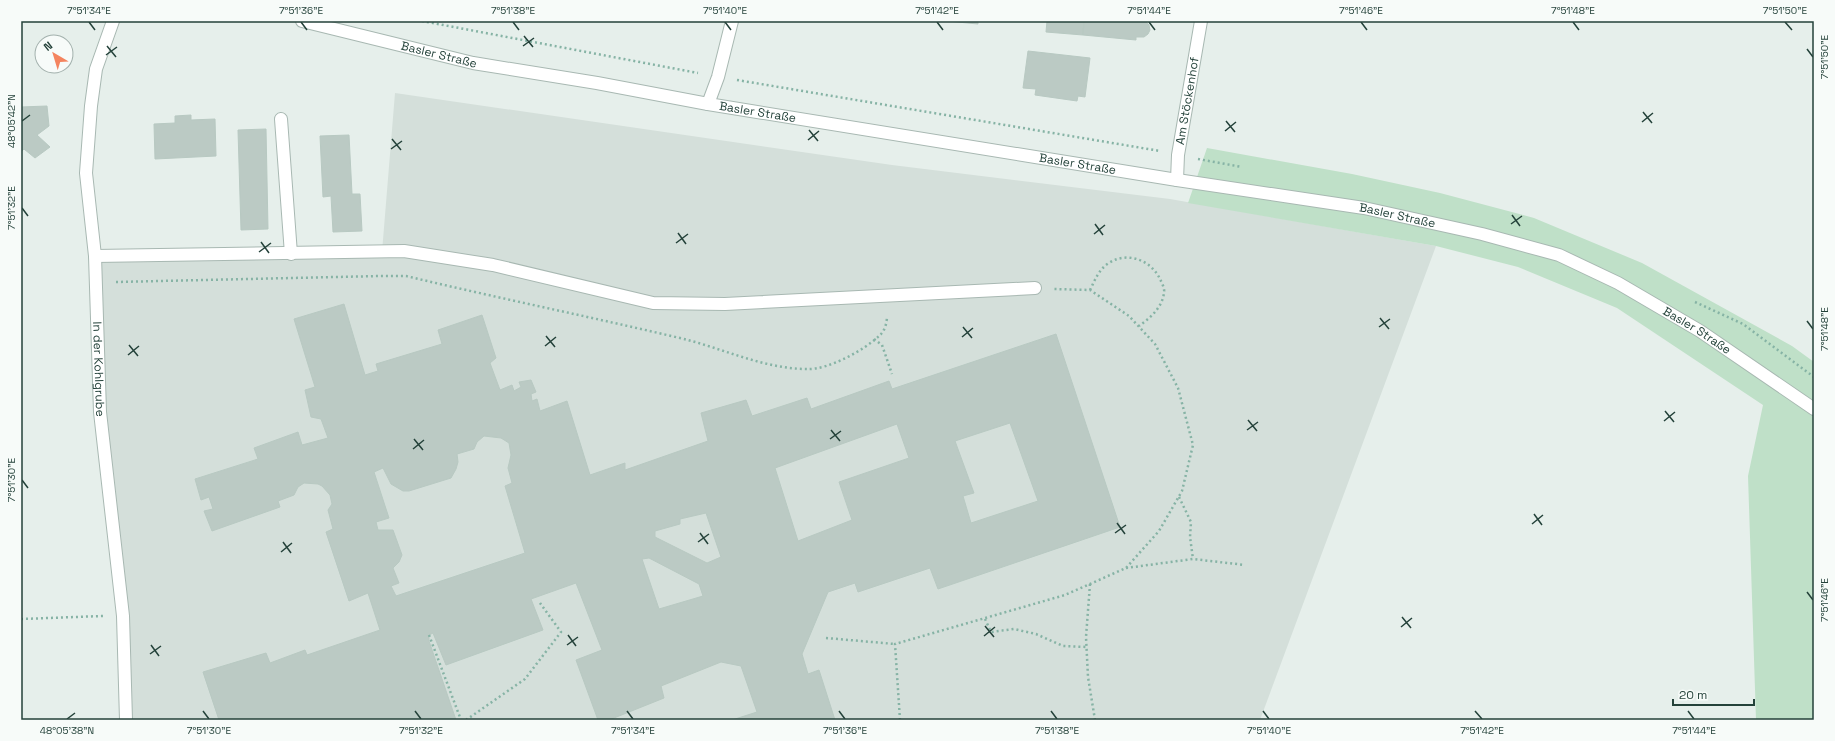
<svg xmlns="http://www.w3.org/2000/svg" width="1835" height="741" viewBox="0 0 1835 741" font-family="'Space Grotesk',sans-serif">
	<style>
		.built { fill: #d4dfda }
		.green { fill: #bfe0c8 }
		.building { fill: #bbcac4; stroke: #b8c9c2; fill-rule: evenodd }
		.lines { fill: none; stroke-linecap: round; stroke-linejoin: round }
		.service-casing { stroke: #a8b8b2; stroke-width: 14 }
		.minor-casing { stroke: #a8b8b2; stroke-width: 14 }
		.tertiary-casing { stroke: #a8b8b2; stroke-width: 14 }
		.path { stroke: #86b3a5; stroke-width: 2.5; stroke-dasharray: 2 3; stroke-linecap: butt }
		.service { stroke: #fff; stroke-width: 12 }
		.minor { stroke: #fff; stroke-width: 12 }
		.tertiary { stroke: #fff; stroke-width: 12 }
		.ticks { fill: none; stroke: #24423a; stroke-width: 1.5 }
		.labels { text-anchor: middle; stroke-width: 4; stroke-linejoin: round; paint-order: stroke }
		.street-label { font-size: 12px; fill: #24423a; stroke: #f7fbf9 }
		.neatline { fill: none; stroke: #24423a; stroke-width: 1.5 }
		.ticks-label { font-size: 10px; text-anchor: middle; fill: #24423a }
	</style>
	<rect width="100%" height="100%" fill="#e6efeb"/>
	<path class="built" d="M395 93 892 165 1170 199 1436 246 1260 720H126L123 616 100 412 95 256 382 252Z"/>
	<path class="green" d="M1207 148 1352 174 1440 193 1534 218 1642 263 1792 346 1814 362V720H1756L1748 476 1763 405 1617 308 1518 267 1436 246 1188 203Z"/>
	<g class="building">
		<path d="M947 21H978V24Z"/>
		<path d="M1047 21H1084L1083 35 1046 32Z"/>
		<path d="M1084 21H1145L1149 25 1150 30 1148 34 1144 37H1136V40L1083 35Z"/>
		<path d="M1028 51 1090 58 1085 97 1078 96 1077 101 1035 95 1036 89 1023 88Z"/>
		<path d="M47 106 49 126 37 135 50 147 35 158 24 149 21 152V107Z"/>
		<path d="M191 115V120L215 119 216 156 155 159 154 124 175 123V116Z"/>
		<path d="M266 129 268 229 241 230 238 130Z"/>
		<path d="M349 135 352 194H360L362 231 333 232 331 196 323 197 320 136Z"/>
		<path d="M344 304 365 375 378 371 376 364 442 344 438 330 482 315 496 358 490 363 500 390 512 385 514 391 521 387 519 382 531 380 536 392 531 394 532 401 537 399 540 411 567 401 590 475 625 463V470L708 441 701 413 746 400 752 416 807 398 811 409 889 381 892 389 1056 334 1120 527 938 589 930 568 858 592 855 583 828 592 802 654 808 674 819 670 835 720H732L757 712 741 666 721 662 661 686 664 698 609 720H598L576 660 602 650 576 583 531 599 543 630 446 665 433 633 429 635V641L456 720H219L203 672 266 653 270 663 305 650 307 655 380 630 368 593 349 601 326 532 333 529 328 510 332 504 330 495 322 486 318 484 304 483 298 487 294 495 278 501 280 507 212 531 204 511 213 509 209 497 201 500 195 479 258 459 254 448 298 432 302 445 328 438 321 419 311 417 305 390 315 387 294 319ZM1010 423 1038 501 971 523 963 496 974 493 955 441ZM897 424 909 458 839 482 852 520 798 541 775 468ZM484 436 501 438 509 443 511 455 508 468 512 483 505 486 525 553 396 596 391 586 399 583 393 568 399 562 402 555 393 530H378L376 522 389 518 374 472 383 468 391 484 403 491H409L451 478 456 469 458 462 457 454 474 449 477 442ZM706 513 721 557 707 563 655 537V531L680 524V519ZM649 558 699 584 703 596 659 609 642 559Z"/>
	</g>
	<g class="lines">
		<g class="service-casing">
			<path id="service" d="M281 119 291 254"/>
		</g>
		<g class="minor-casing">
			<g id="minor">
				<path id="s1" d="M113 21 96 69 91 106 86 173 95 256 100 412 123 616 126 720"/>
				<path d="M708 104 718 77 732 21"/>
				<path id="s2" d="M1177 180 1178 155 1201 21"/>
				<path d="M95 256 404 251 493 265 653 303 725 304 1035 288"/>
			</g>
		</g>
		<g class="tertiary-casing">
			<g id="tertiary">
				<path id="s3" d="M302 21 473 63 597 83 708 104 1177 180 1364 208 1482 234 1559 255 1618 283 1700 331 1814 409"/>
			</g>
		</g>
		<g class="path">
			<path d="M422 21 698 73"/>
			<path d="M737 80 1160 151"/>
			<path d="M1198 159 1242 167"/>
			<path d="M116 282 380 276H406C498 298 591 317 684 339 724 349 765 369 807 369 828 370 865 350 880 335 885 331 887 322 887 316"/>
			<path d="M1090 290C1095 280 1099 269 1109 263 1127 251 1151 260 1160 279 1162 283 1165 289 1164 293 1162 308 1150 318 1139 326"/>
			<path d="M1695 302 1743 324 1814 377"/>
			<path d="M874 339 882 345 892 374"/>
			<path d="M1179 497 1191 522 1190 537 1193 559"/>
			<path d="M1126 568 1193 559 1245 565"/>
			<path d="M1090 584 1086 637 1088 677 1095 720"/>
			<path d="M21 619 103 616"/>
			<path d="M985 619 991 632 1014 629 1036 634 1063 646 1087 647"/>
			<path d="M429 635 461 720"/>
			<path d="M826 638 895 644"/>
			<path d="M466 720 525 679 561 632 540 603"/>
			<path d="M900 720 895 644 1065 595 1126 568 1159 531 1182 491 1193 445 1178 388 1155 344 1129 316 1090 290 1053 289"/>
		</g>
		<use href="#service" class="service"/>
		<use href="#minor" class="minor"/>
		<use href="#tertiary" class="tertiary"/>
	</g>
	<path class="ticks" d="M89 22 95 30M301 22 307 30M513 22 519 30M725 22 731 30M937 22 943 30M1149 22 1155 30M1361 22 1367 30M1573 22 1579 30M1785 22 1792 30M524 36 533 47M107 46 116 57M523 46 534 38M1807 49 1813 57M106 55 117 47M1643 112 1652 123M22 121 30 115M1226 121 1235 132M1642 122 1653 113M809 130 818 141M1225 131 1236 122M392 139 401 150M808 140 819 131M391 149 402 141M22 208 28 216M1512 215 1520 226M1095 224 1103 235M1511 224 1522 216M678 233 686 244M1094 234 1105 225M261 242 269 253M676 243 688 234M259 252 271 243M1380 318 1389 329M1807 321 1813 329M963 327 972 338M1379 327 1390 319M546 336 555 347M962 337 973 328M129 345 138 356M545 346 556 337M128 355 139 346M1665 411 1674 422M1248 420 1257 431M1664 421 1675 412M831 430 840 441M1247 430 1258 422M414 439 423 450M830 439 841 431M413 449 424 440M22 480 28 488M1534 514 1542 525M1117 523 1125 534M1532 524 1543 515M700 533 708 544M1115 533 1126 525M283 542 291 553M698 542 709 534M281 552 292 543M1807 592 1813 600M1402 617 1411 628M985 626 994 637M1401 627 1412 618M568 635 576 646M984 636 995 627M151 645 159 656M567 645 578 637M150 654 161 646M203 711 209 719M415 711 421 719M627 711 633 719M839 711 845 719M1051 711 1057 719M1263 711 1269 719M1475 711 1482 719M1688 711 1694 719M67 719 75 713"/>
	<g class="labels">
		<g class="street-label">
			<text dy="4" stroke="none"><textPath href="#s3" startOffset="141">Basler Straße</textPath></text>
			<text dy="4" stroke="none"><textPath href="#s2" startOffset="80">Am Stöckenhof</textPath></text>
			<text dy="4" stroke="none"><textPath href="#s3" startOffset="465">Basler Straße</textPath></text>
			<text dy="4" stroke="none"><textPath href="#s3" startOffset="789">Basler Straße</textPath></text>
			<text dy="4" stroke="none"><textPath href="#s3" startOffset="1113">Basler Straße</textPath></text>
			<text dy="4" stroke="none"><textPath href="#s3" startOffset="1437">Basler Straße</textPath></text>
			<text dy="4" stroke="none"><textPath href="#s1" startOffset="352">In der Kohlgrube</textPath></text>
		</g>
	</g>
	<rect width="1835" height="741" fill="none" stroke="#f7fbf9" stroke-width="44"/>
	<g transform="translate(54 54) rotate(322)"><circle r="19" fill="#f7fbf9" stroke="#a3b1ad"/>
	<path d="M0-3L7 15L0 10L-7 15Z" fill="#f4845f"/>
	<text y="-6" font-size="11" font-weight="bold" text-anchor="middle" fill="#24423a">N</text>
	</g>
	<path d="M1673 699v6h81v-6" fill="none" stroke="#24423a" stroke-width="2"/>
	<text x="1679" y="699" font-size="12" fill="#24423a" stroke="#f7fbf9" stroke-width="3" paint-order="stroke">20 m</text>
	<rect x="22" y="22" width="1791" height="697" class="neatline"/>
	<g class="ticks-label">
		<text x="89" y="14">7°51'34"E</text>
		<text x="301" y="14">7°51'36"E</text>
		<text x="513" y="14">7°51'38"E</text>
		<text x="725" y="14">7°51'40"E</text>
		<text x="937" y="14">7°51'42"E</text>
		<text x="1149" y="14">7°51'44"E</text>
		<text x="1361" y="14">7°51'46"E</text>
		<text x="1573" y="14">7°51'48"E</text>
		<text x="1785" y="14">7°51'50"E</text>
		<text transform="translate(1824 57) rotate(-90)" y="4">7°51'50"E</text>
		<text transform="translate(11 121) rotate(-90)" y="4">48°05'42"N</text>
		<text transform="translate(11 208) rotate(-90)" y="4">7°51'32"E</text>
		<text transform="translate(1824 329) rotate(-90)" y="4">7°51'48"E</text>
		<text transform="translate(11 480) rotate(-90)" y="4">7°51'30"E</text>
		<text transform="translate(1824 600) rotate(-90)" y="4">7°51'46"E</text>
		<text x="67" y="734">48°05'38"N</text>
		<text x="209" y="734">7°51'30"E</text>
		<text x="421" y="734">7°51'32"E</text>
		<text x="633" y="734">7°51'34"E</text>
		<text x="845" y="734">7°51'36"E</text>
		<text x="1057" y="734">7°51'38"E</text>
		<text x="1269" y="734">7°51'40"E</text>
		<text x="1482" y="734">7°51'42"E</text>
		<text x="1694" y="734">7°51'44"E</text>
	</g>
</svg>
